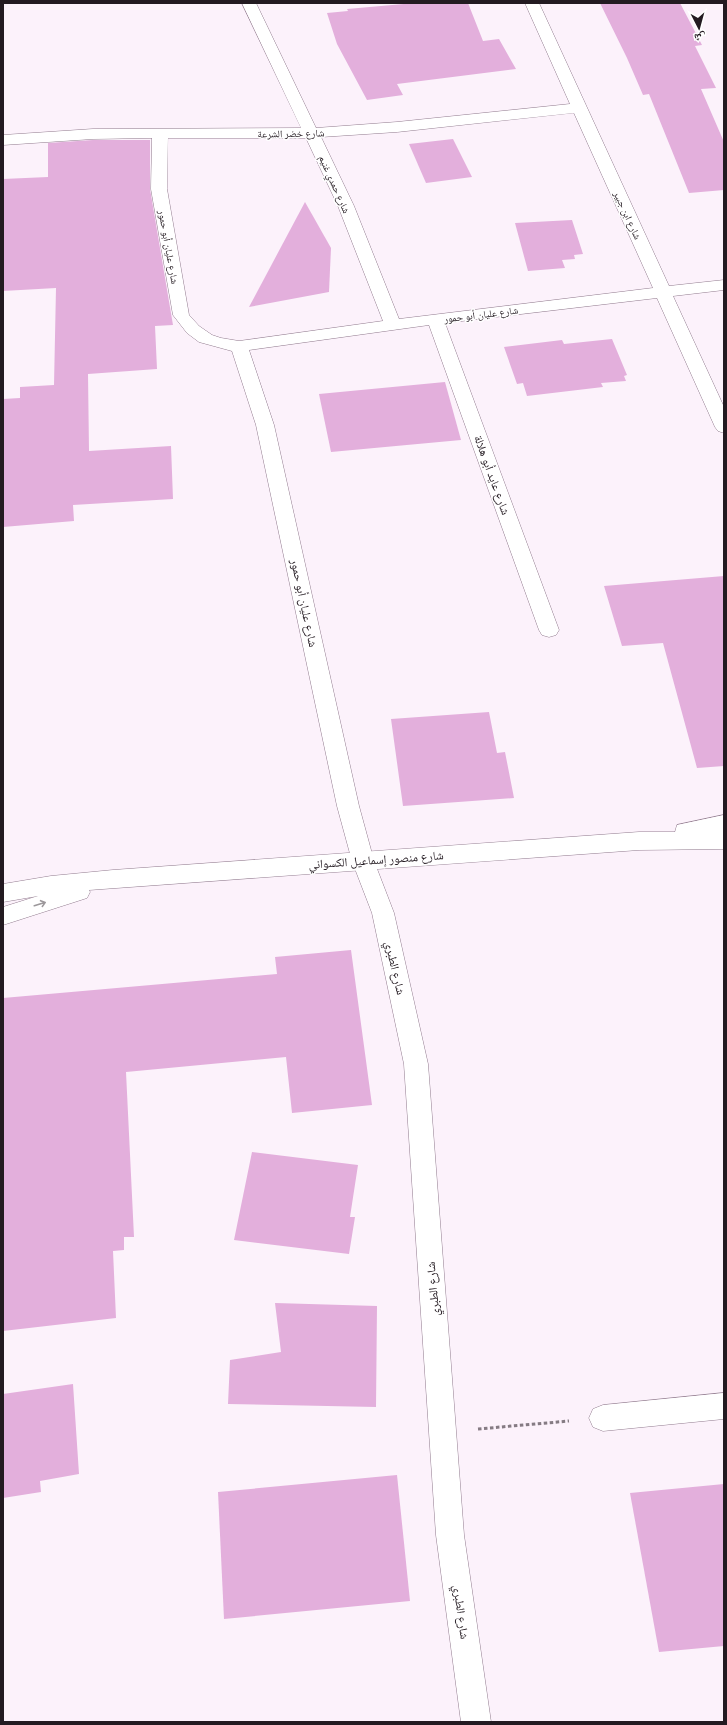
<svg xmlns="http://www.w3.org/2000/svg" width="727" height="1725" viewBox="0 0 727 1725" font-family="Roboto,'Noto Naskh Arabic',sans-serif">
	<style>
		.building { fill: #e3afdc }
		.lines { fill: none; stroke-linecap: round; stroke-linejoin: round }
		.street-casing { stroke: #927c8f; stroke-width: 1 }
		.secondary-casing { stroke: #927c8f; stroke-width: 1 }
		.path { stroke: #857b83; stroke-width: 3; stroke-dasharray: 3.5 2.5; stroke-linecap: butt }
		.street { fill: #fff; fill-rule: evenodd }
		.secondary { fill: #fff; fill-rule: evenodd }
		.oneway { stroke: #9c989b }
		.labels { text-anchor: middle; stroke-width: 3; stroke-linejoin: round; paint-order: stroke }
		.far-street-label { font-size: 10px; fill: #231a21; stroke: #fff }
		.street-label { font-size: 12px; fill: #231a21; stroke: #fff }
	</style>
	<rect width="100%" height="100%" fill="#fcf2fb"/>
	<g class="building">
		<path d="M415 3H468L483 41 499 39 516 69 397 84 403 95 367 100 337 44 327 13 348 11 347 9Z"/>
		<path d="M600 3H680L702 45 695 46 716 88 701 89 724 142V190L689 193 649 94 643 95 627 58Z"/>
		<path d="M453 139 472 177 426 183 409 144Z"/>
		<path d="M93 140H150V189L173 325 155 326 157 369 88 374 89 451 171 446 173 499 73 505 74 521 3 527V399L20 398V387L54 385 56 288 3 291V179L48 177V143Z"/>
		<path d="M305 202 331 248 329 292 249 307Z"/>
		<path d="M572 220 583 254 574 255 575 259 562 260 565 268 528 271 515 223Z"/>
		<path d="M612 339 627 375 624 376 626 381 601 383 603 387 527 396 523 383 517 384 504 347 562 340 564 344Z"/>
		<path d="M445 382 461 440 331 452 319 394Z"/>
		<path d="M724 576V766L697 768 663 643 622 646 604 586Z"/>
		<path d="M489 712 497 753 505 752 514 798 403 806 391 719Z"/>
		<path d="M351 950 372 1105 292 1113 286 1057 126 1072 134 1237H124V1250L113 1251 116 1318 3 1331V998L277 974 275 957Z"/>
		<path d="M252 1152 358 1165 350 1217H355L349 1254 234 1240Z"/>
		<path d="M275 1303 377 1306 376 1407 228 1404 230 1360 281 1352Z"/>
		<path d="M73 1384 79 1474 40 1481 41 1492 3 1498V1394Z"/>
		<path d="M397 1475 410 1601 224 1619 218 1492Z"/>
		<path d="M724 1484V1646L659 1652 630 1493Z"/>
	</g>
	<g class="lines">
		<g class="street-casing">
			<g id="street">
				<path d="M242 3H256L316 128 397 122 570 104 525 3H539L669 286 724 280V290L673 296 724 407V433L718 431 715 427 657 298 445 323 559 630 556 635 549 637 542 635 539 630 429 325 249 350 274 425 359 806 374 861 394 913 428 1064 464 1535 491 1722H461L436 1535 404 1064 372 913 352 861 337 806 256 425 232 351 199 342 187 333 173 315 151 189 152 138 93 139 3 145V135L93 129 301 128ZM574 113 653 288 399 319 354 206 321 137 397 132ZM168 138H306L338 206 383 321 239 341 221 338 212 335 199 326 189 315 167 189Z"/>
				<path d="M724 1393V1419L603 1431 593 1427 589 1418 593 1409 603 1405Z"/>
			</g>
		</g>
		<g class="secondary-casing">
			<path id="secondary" d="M724 815V849L639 850 89 890 90 892 87 898 3 925V907L38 896 3 902V884L51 876 113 870 639 832H675L677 825Z"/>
		</g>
		<path class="path" d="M478 1429 569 1421"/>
		<use href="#street" class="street"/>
		<use href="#secondary" class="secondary"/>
	</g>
	<defs><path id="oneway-shaft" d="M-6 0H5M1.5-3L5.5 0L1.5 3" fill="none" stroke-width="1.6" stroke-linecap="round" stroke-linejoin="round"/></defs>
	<use class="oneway" href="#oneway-shaft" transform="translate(40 904) rotate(-17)"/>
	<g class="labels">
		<g class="far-street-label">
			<text transform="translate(291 133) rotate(-1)" y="4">شارع خضر الشرعة</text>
			<text transform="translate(335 184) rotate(66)" y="4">شارع حمدي غنيم</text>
			<text transform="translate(628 215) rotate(65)" y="4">شارع ابن جبير</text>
			<text transform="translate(169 247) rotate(80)" y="4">شارع عليان أبو حمور</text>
			<text transform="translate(481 314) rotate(-7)" y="4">شارع عليان أبو حمور</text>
		</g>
		<g class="street-label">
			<text transform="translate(492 475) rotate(70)" y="4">شارع عايد أبو هلالة</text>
			<text transform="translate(304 603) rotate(78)" y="4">شارع عليان أبو حمور</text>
			<text transform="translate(376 860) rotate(-4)" y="4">شارع منصور إسماعيل الكسواني</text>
			<text transform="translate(395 968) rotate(77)" y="4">شارع الطبري</text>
			<text transform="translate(433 1289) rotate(-95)" y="4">شارع الطبري</text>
			<text transform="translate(461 1612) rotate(82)" y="4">شارع الطبري</text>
		</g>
	</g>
	<rect width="727" height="1725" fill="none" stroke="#231a21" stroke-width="8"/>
	<g transform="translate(699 28) rotate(174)" stroke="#ffffff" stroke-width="3" paint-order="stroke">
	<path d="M0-3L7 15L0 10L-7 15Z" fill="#231a21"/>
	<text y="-6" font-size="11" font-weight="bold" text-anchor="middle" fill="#231a21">ش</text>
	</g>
</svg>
